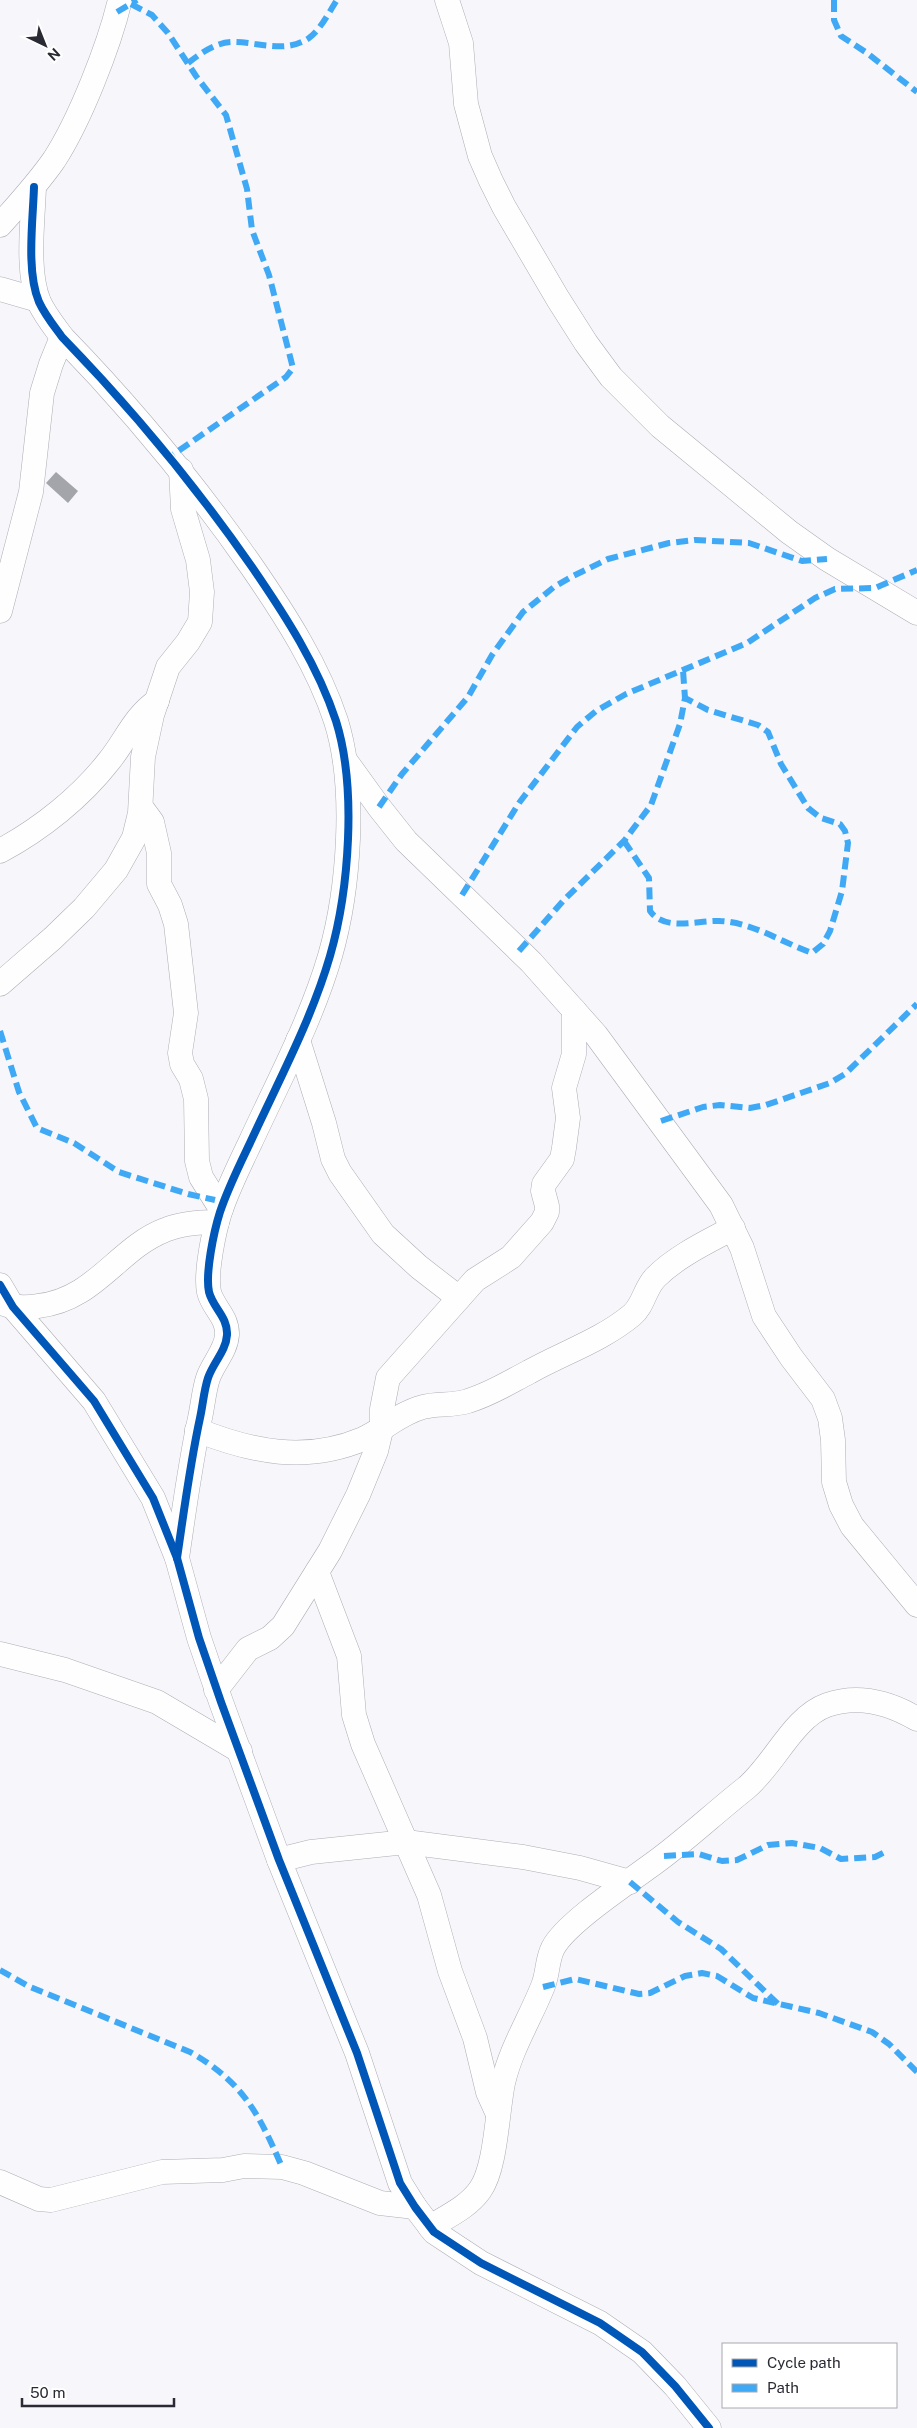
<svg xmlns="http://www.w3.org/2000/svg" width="917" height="2428" viewBox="0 0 917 2428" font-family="'Public Sans',sans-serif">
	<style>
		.building { fill: #a4a5ab }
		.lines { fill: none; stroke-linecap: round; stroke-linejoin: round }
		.minor-casing { stroke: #adaeb5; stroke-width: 25 }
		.minor { stroke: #fefefe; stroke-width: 24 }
		.quiet { stroke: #3fa9f5; stroke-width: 6; stroke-dasharray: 12 6; stroke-linecap: butt }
		.cycleway-casing { stroke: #fff; stroke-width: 11 }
		.cycleway { stroke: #0057b8; stroke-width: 8 }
	</style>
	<rect width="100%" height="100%" fill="#f6f6fb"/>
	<path class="building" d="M56 472 78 491 68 503 46 483Z"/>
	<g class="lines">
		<g class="minor-casing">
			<g id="minor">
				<path d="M447 0 461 43 466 104 480 156 491 181 504 207 558 299 586 343 611 377 660 426 789 532 827 559 917 613"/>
				<path d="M34 187C33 220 26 271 39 302 45 315 54 326 62 337 132 409 195 485 252 567 285 615 318 666 336 721 357 788 349 890 330 956 311 1021 278 1082 250 1143 239 1166 228 1188 220 1212 214 1231 205 1273 209 1292 213 1308 228 1317 227 1335 226 1351 213 1363 208 1378 204 1390 203 1404 200 1418 190 1464 184 1511 177 1558"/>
				<path d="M0 225C19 204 38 183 54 160 80 120 109 46 120 0"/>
				<path d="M0 289 38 300"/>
				<path d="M0 611 31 492 42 393 51 364 62 337"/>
				<path d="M345 760 379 807 406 841 531 962 596 1035 721 1205 742 1248 764 1316 791 1357 823 1399 830 1418 833 1440 834 1482 841 1505 852 1526 917 1605"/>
				<path d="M141 807 152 822 159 853V884L170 905 176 924 186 1013 180 1053 182 1064 191 1079 196 1099 197 1161 201 1177 221 1209"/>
				<path d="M0 851C41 829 81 797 109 761 126 740 134 717 157 701"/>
				<path d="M0 984 53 938 84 908 116 870 134 838 140 813 143 757 152 715 168 667 188 642 200 622 202 592 198 560 183 509 181 470"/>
				<path d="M298 1040 324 1123 333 1159 340 1173 383 1234 419 1267 459 1298"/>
				<path d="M0 1285 13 1307 94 1401 153 1498 177 1558 199 1638 221 1702 279 1860 357 2053 400 2183 415 2207 434 2232 481 2263 600 2323 642 2352 675 2386 709 2428"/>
				<path d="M4 1304C15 1308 26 1308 38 1306 95 1300 118 1248 165 1230 182 1223 199 1222 217 1222"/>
				<path d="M197 1430C252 1452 306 1463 363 1439 383 1430 400 1413 423 1407 437 1403 453 1406 468 1401 491 1394 508 1383 529 1372 563 1353 602 1340 632 1315 644 1305 645 1287 656 1277 677 1256 707 1242 733 1228"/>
				<path d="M317 1572 349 1656 354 1715 363 1744 429 1895 450 1971 475 2038 488 2092 497 2112"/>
				<path d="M0 1654 65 1670 157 1702 240 1751"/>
				<path d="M216 1690 248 1649 270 1638 283 1626 330 1551 358 1495 376 1451 382 1426V1409L388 1378 475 1280 511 1257 542 1222 547 1212V1206L543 1191 544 1184 562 1159 564 1148 568 1118 564 1088 574 1054V1010"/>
				<path d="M279 1860 311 1852 406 1842 523 1857 580 1868 630 1882"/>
				<path d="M0 2182 39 2199 51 2200 162 2172 223 2170 244 2166 282 2167 304 2173 380 2203 415 2207"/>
				<path d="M430 2227C448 2216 468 2207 480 2190 496 2168 497 2112 503 2083 511 2048 530 2019 543 1986 548 1974 547 1959 553 1948 566 1922 635 1878 661 1858 690 1836 717 1811 746 1788 774 1765 793 1717 827 1705 859 1694 890 1703 917 1719"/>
			</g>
		</g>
		<use href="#minor" class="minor"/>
		<g class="quiet">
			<path d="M834 0V20L841 36 867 53 917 92"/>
			<path d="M131 4 152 15 168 33 196 76 226 115 247 189 252 230 269 275 293 368 286 377 171 456"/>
			<path d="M117 12 137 0"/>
			<path d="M188 63C201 53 216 42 233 42 259 42 285 54 309 38 321 29 329 12 337 0"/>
			<path d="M379 807 402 774 468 697 492 655 523 612 554 587 573 576 608 559 669 543 695 540 749 543 802 561 827 559"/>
			<path d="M624 841 649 878 650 911C665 932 697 920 719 921 752 922 781 942 812 953L823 944 830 931 842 891 848 843 845 831 840 824 821 818 808 808 781 764 768 732 758 725 708 710 685 698"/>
			<path d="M462 895 519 803 577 727 596 711 626 694 747 643 815 598 835 589 875 588 917 570"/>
			<path d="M519 951 563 901 624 841 651 805 680 724 685 698 683 670"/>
			<path d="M0 1031 19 1092 37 1128 74 1143 119 1172 188 1194 215 1200"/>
			<path d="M661 1121 703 1107 720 1105 750 1108 766 1105 830 1083 845 1074 917 1004"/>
			<path d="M664 1856 699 1854 722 1861 737 1860 768 1845 792 1843 820 1848 841 1859 875 1857 885 1852"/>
			<path d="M630 1882 678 1922 721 1949 778 2004"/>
			<path d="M0 1970 28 1986 190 2052C243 2082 259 2114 282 2167"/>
			<path d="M543 1987 575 1979 639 1994 650 1993 685 1976 702 1973 717 1976 753 1998 819 2013 872 2032 889 2044 917 2072"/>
		</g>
		<g class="cycleway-casing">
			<g id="cycleway">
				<path d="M34 187C33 220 26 271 39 302 45 315 54 326 62 337 132 409 195 485 252 567 285 615 318 666 336 721 357 788 349 890 330 956 311 1021 278 1082 250 1143 239 1166 228 1188 220 1212 214 1231 205 1273 209 1292 213 1308 228 1317 227 1335 226 1351 213 1363 208 1378 204 1390 203 1404 200 1418 190 1464 184 1511 177 1558"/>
				<path d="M0 1285 13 1307 94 1401 153 1498 177 1558 199 1638 221 1702 279 1860 357 2053 400 2183 415 2207 434 2232 481 2263 600 2323 642 2352 675 2386 709 2428"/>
			</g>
		</g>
		<use href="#cycleway" class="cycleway"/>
	</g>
	<rect x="722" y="2343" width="175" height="65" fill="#ffffff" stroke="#a9aaad"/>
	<rect x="732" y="2359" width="25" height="8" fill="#0057b8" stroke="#a9aaad"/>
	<text x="767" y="2368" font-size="15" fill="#292a33">Cycle path</text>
	<rect x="732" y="2384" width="25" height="8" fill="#3fa9f5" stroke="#a9aaad"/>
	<text x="767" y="2393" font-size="15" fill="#292a33">Path</text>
	<g transform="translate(45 45) rotate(137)" stroke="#ffffff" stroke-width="4" paint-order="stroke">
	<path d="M0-4L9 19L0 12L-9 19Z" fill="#292a33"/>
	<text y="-8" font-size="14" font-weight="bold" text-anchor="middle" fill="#292a33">N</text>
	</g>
	<path d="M22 2398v8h152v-8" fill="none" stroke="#292a33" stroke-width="2.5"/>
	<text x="30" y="2398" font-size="15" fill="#292a33" stroke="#ffffff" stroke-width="4" paint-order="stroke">50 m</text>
</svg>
